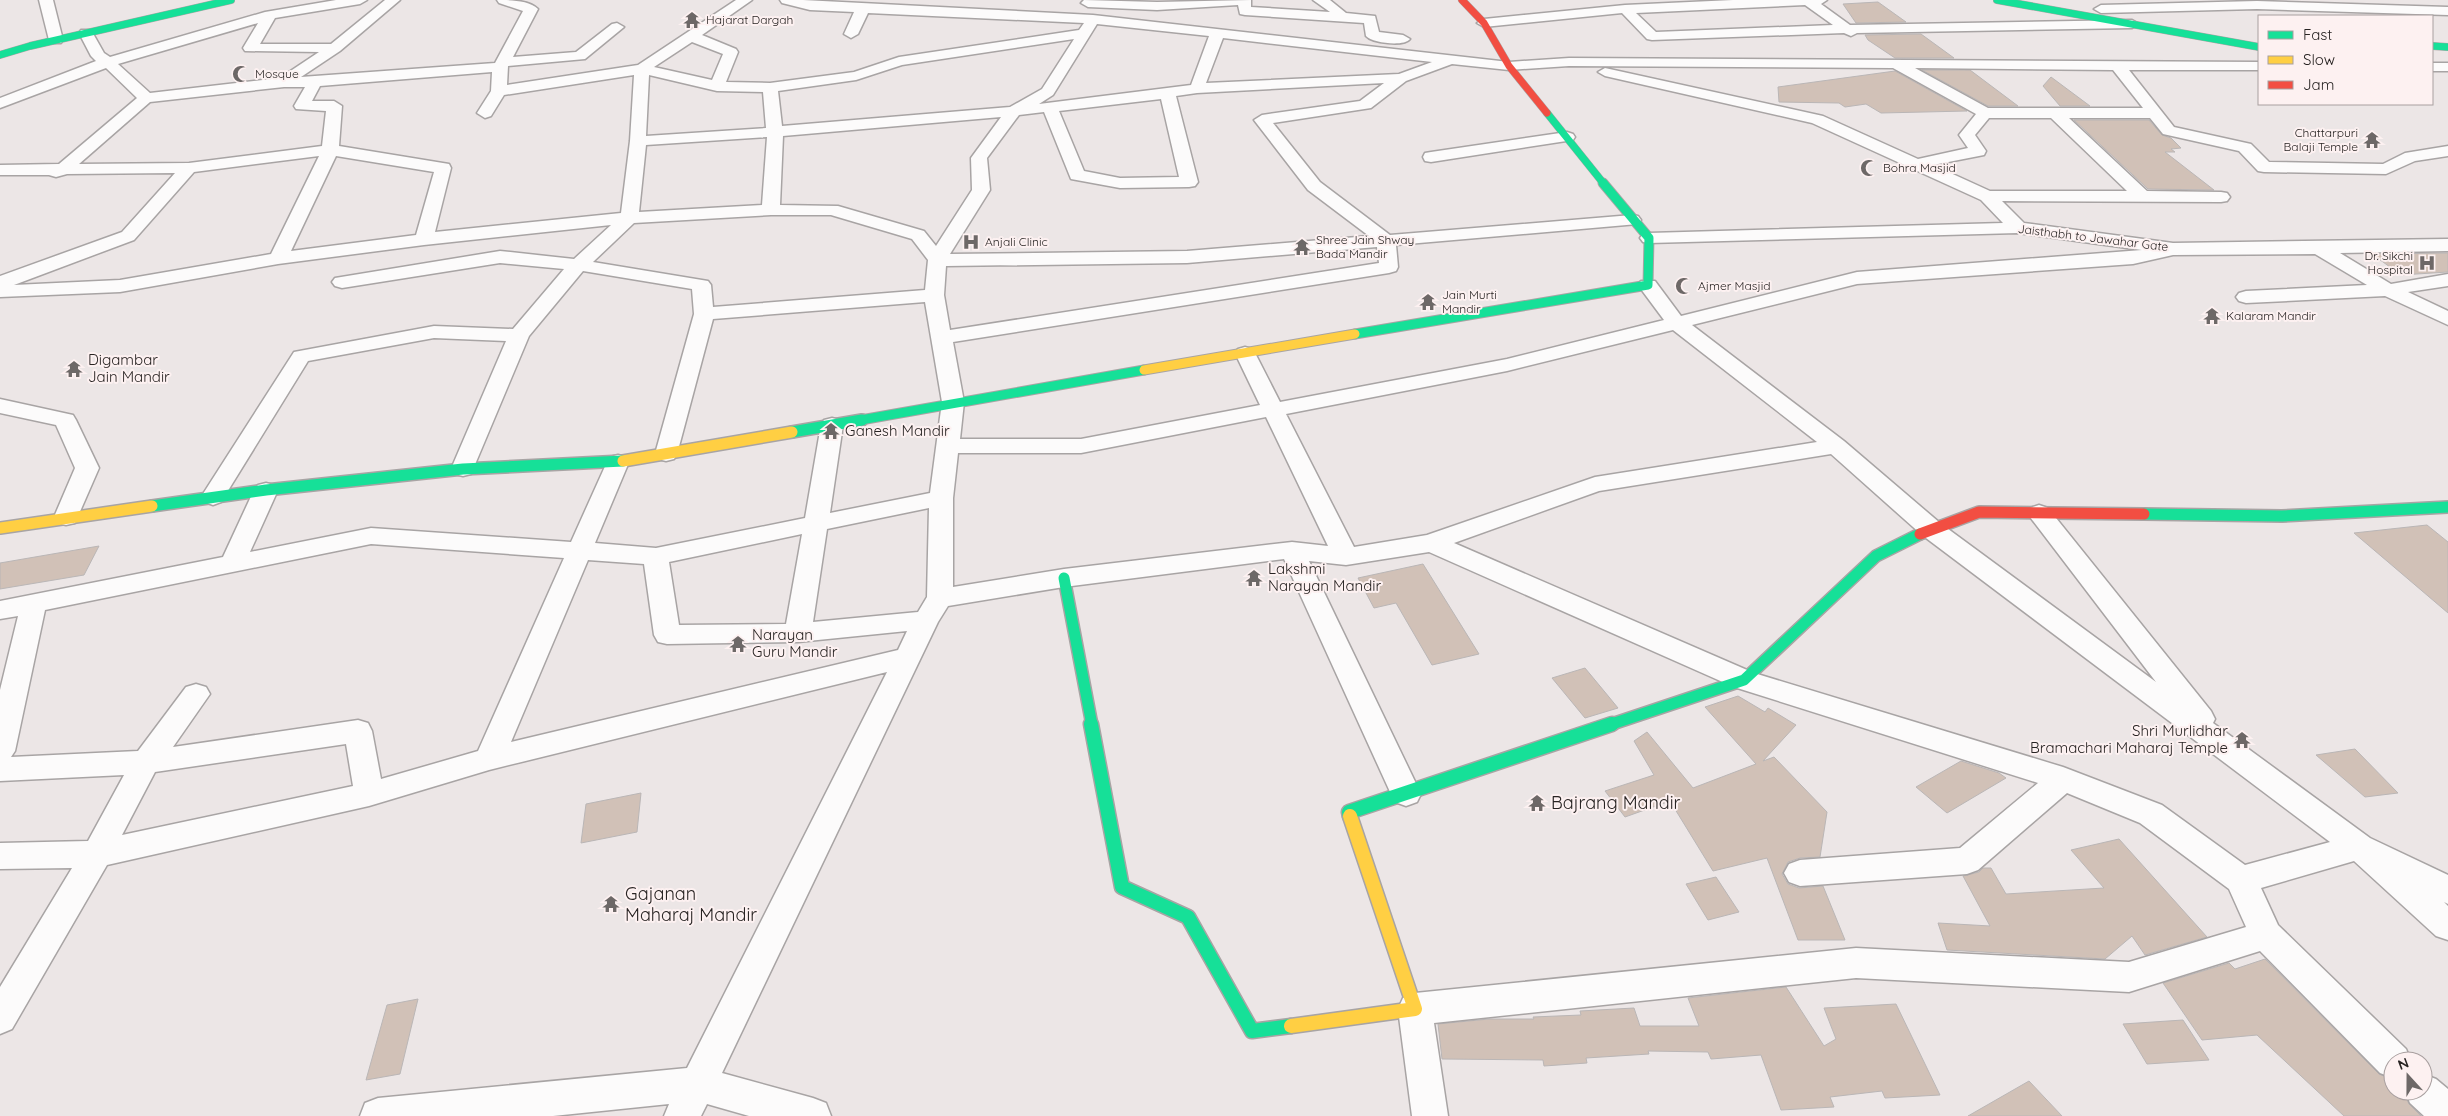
<svg xmlns="http://www.w3.org/2000/svg" width="2448" height="1116" viewBox="0 0 2448 1116" font-family="Quicksand,sans-serif">
	<style>
		.building { fill: #d1c1b7; stroke: #bab6b6 }
		.lines { fill: none; stroke-linecap: round; stroke-linejoin: round }
		.street-casing { stroke: #a8a4a4; stroke-width: 3 }
		.fast-far3-casing { stroke: #a8a4a4; stroke-width: 8 }
		.fast-far2-casing { stroke: #a8a4a4; stroke-width: 11 }
		.fast-far1-casing { stroke: #a8a4a4; stroke-width: 14 }
		.fast-casing { stroke: #a8a4a4; stroke-width: 17 }
		.slow-far2-casing { stroke: #a8a4a4; stroke-width: 11 }
		.slow-far1-casing { stroke: #a8a4a4; stroke-width: 14 }
		.slow-casing { stroke: #a8a4a4; stroke-width: 17 }
		.jam-far1-casing { stroke: #a8a4a4; stroke-width: 8 }
		.jam-casing { stroke: #a8a4a4; stroke-width: 14 }
		.street { fill: #fcfbfb; fill-rule: evenodd }
		.fast-far3 { stroke: #16e098; stroke-width: 7 }
		.fast-far2 { stroke: #16e098; stroke-width: 9 }
		.fast-far1 { stroke: #16e098; stroke-width: 11 }
		.fast { stroke: #16e098; stroke-width: 14 }
		.slow-far2 { stroke: #ffcf43; stroke-width: 9 }
		.slow-far1 { stroke: #ffcf43; stroke-width: 11 }
		.slow { stroke: #ffcf43; stroke-width: 14 }
		.jam-far1 { stroke: #f24e42; stroke-width: 7 }
		.jam { stroke: #f24e42; stroke-width: 11 }
		.labels { text-anchor: middle; stroke-width: 4; stroke-linejoin: round; paint-order: stroke }
		.far-poi-label { font-size: 12px; fill: #282423; stroke: #fdf1f1; text-anchor: start }
		.far-street-label { font-size: 12px; fill: #282423; stroke: #fdf1f1 }
		.poi-label { font-size: 15px; fill: #282423; stroke: #fdf1f1; text-anchor: start }
		.near-poi-label { font-size: 18px; fill: #282423; stroke: #fdf1f1; text-anchor: start }
	</style>
	<rect width="100%" height="100%" fill="#ece6e6"/>
	<g class="building">
		<path d="M1878 2 1906 22 1856 23 1843 4Z"/>
		<path d="M1921 34 1954 58H1895L1868 40 1865 35Z"/>
		<path d="M1922 70H1970L2018 106H1988Z"/>
		<path d="M1895 71 1967 111 1881 113 1866 104 1845 107 1839 103 1779 102 1778 87Z"/>
		<path d="M2051 77 2090 106H2060L2043 86Z"/>
		<path d="M2074 120H2149L2162 135 2171 138 2181 148 2171 149 2175 152H2165L2214 190 2148 189Z"/>
		<path d="M2448 253V272L2401 275 2372 254Z"/>
		<path d="M2427 525 2448 542V613L2354 533Z"/>
		<path d="M99 546 84 575 0 589V563Z"/>
		<path d="M1423 564 1479 654 1432 665 1396 603 1374 608 1358 578Z"/>
		<path d="M1585 668 1609 697 1618 708 1585 718 1552 678Z"/>
		<path d="M1738 696 1765 712 1768 708 1796 725 1763 761 1774 757 1827 812 1820 857 1800 858 1788 862 1782 874 1788 884 1799 888 1823 886 1845 940H1798L1767 858 1713 871 1670 801 1625 817 1605 791 1654 775 1634 741 1647 732 1693 788 1756 764 1705 707Z"/>
		<path d="M2355 749 2398 793 2365 797 2316 755Z"/>
		<path d="M1961 761 1999 773 2006 778 1947 813 1916 787Z"/>
		<path d="M641 793 637 832 581 843 586 804Z"/>
		<path d="M2119 839 2207 937 2145 955 2132 936 2105 959 1947 950 1938 923 1990 926 1963 876 1979 872 1983 868H1991L2006 894 2104 888 2071 850Z"/>
		<path d="M1716 877 1739 912 1708 920 1686 884Z"/>
		<path d="M2265 959 2379 1074 2393 1080V1091H2403L2409 1104 2421 1116H2344L2257 1035 2202 1040 2163 983 2229 963 2235 969Z"/>
		<path d="M1786 987 1824 1046 1836 1039 1824 1008 1896 1004 1940 1095 1885 1098 1882 1091 1830 1097 1834 1107 1781 1110 1761 1055 1711 1059 1708 1052 1648 1051 1649 1054 1586 1058 1587 1063 1544 1066 1543 1060 1442 1059 1438 1024 1489 1019H1534L1533 1017 1581 1015 1580 1011 1634 1008 1640 1026H1699L1688 998Z"/>
		<path d="M418 999 400 1074 366 1080 387 1005Z"/>
		<path d="M2183 1020 2209 1060 2147 1064 2123 1024Z"/>
		<path d="M2029 1081 2062 1116H1968Z"/>
	</g>
	<g class="lines">
		<g class="street-casing">
			<g id="street">
				<path d="M39 0H53L63 40 61 43H51L49 40Z"/>
				<path d="M336 0H367L360 4 275 18 260 44H331L385 0H400L340 51 301 77 495 63 523 11 499 3 497 0C510 0 529 0 538 9L513 57 576 52 612 24 617 23 624 27 585 59 508 66 507 85 638 65 736 0H752L702 35 736 49 738 52 726 82 770 83 854 72 899 57 1079 30 1084 23 868 13 858 34 851 38 844 34 854 12 810 10 782 3 780 0H803L1093 15 1509 62 1569 58 2259 62V70H2129L2174 127 2251 144 2269 162 2383 164 2405 153 2448 146V156L2415 161 2386 174 2264 172 2258 171 2239 151 2163 134 2150 118H2069L2147 191 2221 192 2227 193 2230 197 2227 201 2221 202 2002 201 2024 223 2173 243 2448 239V251L2340 253 2391 284 2448 274V286L2408 292 2448 311V325L2385 296 2246 303 2239 301 2236 297 2239 293 2246 291 2367 285 2315 254 2173 255 2133 264 1857 284 1692 325 1844 441 1940 523 2156 682 2027 513 2030 508 2039 505 2048 508 2211 711 2215 719 2213 723 2370 838 2448 875V904L2444 902 2448 906V940L2436 936 2354 861 2261 888 2278 925 2406 1049 2411 1061H2393V1078L2380 1073 2260 951 2129 992 1856 978 1434 1023 1448 1116H1412L1398 1009 1403 998 1415 993 1856 948 2129 962 2246 927 2229 889 2140 823 2067 793 1978 870 1967 874 1800 886 1789 882 1784 873 1789 864 1800 860 1960 848 2038 783 1734 687 1429 552 1346 565 1309 561 1421 794 1417 802 1406 806 1395 802 1391 794 1284 559 1064 587 948 606 938 622 722 1073 813 1098 826 1103 831 1116H749L707 1104 701 1116H664L669 1104 553 1116H360L365 1103 378 1098 687 1068 887 672 489 770 369 806 107 865 12 1029 0 1034V987L72 868 0 869V843L88 841 124 775 0 781V690L18 616 0 619V601L223 557 254 490 258 485 266 483 274 485 278 490 250 552 371 528 571 542 607 462 610 457 618 455 626 457 629 462 595 543 656 548 805 518 821 425 824 420 832 418 840 420 843 425 830 513 930 493 942 402 925 302 713 319 677 454 674 459 666 461 658 459 655 454 694 314 692 289 583 271 529 336 471 474 463 476 455 474 451 469 506 341 434 338 308 361 221 502 213 505 205 502 201 497 294 352 434 326 513 329 564 269 500 263 342 288 335 286 332 282 335 278 500 251 574 259 611 225 424 245 278 264 120 292 0 297V276L122 232 175 173 67 174 56 177 49 175H0V165L59 164 137 98 106 68 0 108V98L96 61 91 56 79 33 81 30H91L104 53 110 57 265 12ZM258 23 243 48 245 51 319 52 280 78 150 93 118 64ZM1097 24 1209 36 1191 85 1039 104 1053 95ZM1223 38 1432 62 1399 74 1206 83ZM1074 39 1042 89 1010 107 782 126 778 91 856 80 902 65ZM692 42 723 54 712 80 654 67ZM1452 64 1509 70 1569 66 1893 68 1976 114 1959 135 1968 148 1918 159 1823 116 1605 68 1598 72 1605 76 1812 123 1981 200 2003 223 1649 233 1643 234 1640 238 1643 242 1649 243 2018 233 2142 250 1857 272 1681 316 1655 281H1641L1638 285 1664 320 1507 359 1280 402 1255 353 1252 349 1245 347 1238 349 1235 353 1260 405 1081 439H960L964 402 953 342 1389 273 1396 271 1398 267 1396 245 1638 224 1641 220 1638 216 1632 215 1390 235 1320 182 1273 123 1371 108 1406 81ZM1915 68 2113 70 2143 108H1988ZM492 72 491 91 477 113 485 118 491 116 504 95 634 75 630 141 621 213 435 232 451 168 449 164 339 146 342 106 334 101H312L320 86ZM649 75 717 91 763 92 766 128 646 136ZM1384 83 1360 101 1262 115 1254 120 1308 190 1369 236 1187 251 950 254 990 190 987 158 1019 115 1044 112 1071 179 1120 188 1189 187 1195 186 1198 182 1176 96 1197 93ZM284 87H305L294 106 296 109 326 111 322 146 189 163 79 164 150 102ZM1161 99 1179 177 1120 178 1084 171 1059 111ZM1001 117 971 158 972 190 936 246 924 231 838 206 780 205 783 136ZM1989 118H2051L2127 191H1990L1933 165 1984 155 1986 151 1975 135ZM767 137 762 205 639 212 646 145ZM319 156 271 254 120 280 14 285 134 240 194 172ZM336 156 434 172 416 235 291 251ZM771 215H831L912 239 928 260 925 290 713 307 711 285 708 281 593 262 634 223ZM1377 247 1379 263 950 330 944 295 946 266 1187 263ZM1673 330 1817 442 1595 477 1427 535 1354 547 1286 414 1507 371ZM1266 417 1328 546 1292 542 1064 569 953 587V498L958 453H1081ZM1831 454 1922 535 2330 842 2245 865 2162 805 2063 767 1754 673 1454 543 1599 491ZM929 508 927 597 918 612 813 622 827 529ZM802 534 786 624 679 625 669 562ZM371 544 564 558 478 751 381 779 372 731 368 723 358 720 173 747 210 694 206 687 196 684 186 687 138 751 11 757 15 751 45 610ZM588 560 644 564 654 635 658 642 667 644 798 642 907 631 898 650 511 742ZM346 744 353 786 122 835 155 772Z"/>
				<path d="M1084 0 1157 2 1251 0V7L1330 12 1313 0H1330L1346 13 1375 16 1379 32 1403 35 1410 39C1404 47 1372 43 1366 36L1364 23 1245 15 1240 14 1238 5 1157 10 1088 7 1081 3Z"/>
				<path d="M1733 0H1827L1821 4 1850 25 2132 20 2139 24 2132 28 1857 33 1851 36 1844 33 1652 40 1647 39 1622 13 1484 27 1477 23 1484 19 1625 5ZM1805 5 1833 25 1656 32 1636 13Z"/>
				<path d="M2257 1 2448 7V15L2257 9 2101 13 2094 9 2101 5Z"/>
				<rect x="2432" y="63" width="16" height="8"/>
				<path d="M1567 132 1573 134 1575 137 1573 140 1431 162 1425 161 1423 157 1425 153 1431 152Z"/>
				<path d="M0 399 73 415 76 420 99 468 75 523 66 525 57 523 54 517 75 468 56 425 0 413Z"/>
				<path d="M2423 1074 2436 1079 2448 1089V1116H2424L2410 1103 2405 1091H2423Z"/>
			</g>
		</g>
		<g class="fast-far3-casing">
			<g id="fast-far3">
				<path d="M1997 0 2259 47"/>
				<path d="M2432 46 2448 47"/>
				<path d="M0 55 30 46 231 0"/>
				<path d="M1547 113 1604 184"/>
			</g>
		</g>
		<g class="fast-far2-casing">
			<g id="fast-far2">
				<path d="M1355 334 1648 285 1649 238 1603 183"/>
				<path d="M855 421 1144 370"/>
			</g>
		</g>
		<g class="fast-far1-casing">
			<g id="fast-far1">
				<path d="M792 432 862 420"/>
				<path d="M152 506 266 490 463 469 623 461"/>
				<path d="M2144 514 2282 516 2448 507"/>
				<path d="M1064 578 1092 725"/>
				<path d="M1609 725 1744 680 1876 556 1920 534"/>
			</g>
		</g>
		<g class="fast-casing">
			<g id="fast">
				<path d="M1091 724 1122 887 1188 917 1252 1031 1291 1026"/>
				<path d="M1350 816 1349 812 1612 724"/>
			</g>
		</g>
		<g class="slow-far2-casing">
			<path id="slow-far2" d="M1144 370 1355 334"/>
		</g>
		<g class="slow-far1-casing">
			<g id="slow-far1">
				<path d="M623 461 792 432"/>
				<path d="M0 528 152 506"/>
			</g>
		</g>
		<g class="slow-casing">
			<path id="slow" d="M1291 1026 1415 1009 1350 816"/>
		</g>
		<g class="jam-far1-casing">
			<path id="jam-far1" d="M1462 0 1484 23 1509 66 1547 113"/>
		</g>
		<g class="jam-casing">
			<path id="jam" d="M1920 534 1979 512 2144 514"/>
		</g>
		<use href="#street" class="street"/>
		<use href="#fast-far3" class="fast-far3"/>
		<use href="#fast-far2" class="fast-far2"/>
		<use href="#fast-far1" class="fast-far1"/>
		<use href="#fast" class="fast"/>
		<use href="#slow-far2" class="slow-far2"/>
		<use href="#slow-far1" class="slow-far1"/>
		<use href="#slow" class="slow"/>
		<use href="#jam-far1" class="jam-far1"/>
		<use href="#jam" class="jam"/>
	</g>
	<defs>
		<g id="temple-bare" transform="scale(1.35)"><path d="M0-6L5-2H3V0L6.5 2.5H4V6H1.5V3h-3V6H-4V2.5H-6.5L-3 0V-2H-5Z" fill="#6d6867" stroke="#fdf1f1" stroke-width="2.5" paint-order="stroke"/></g>
		<g id="mosque-bare" transform="scale(1.35)"><path d="M3.5-4.9A6 6 0 1 0 3.5 4.9A5 5 0 1 1 3.5-4.9Z" fill="#6d6867" stroke="#fdf1f1" stroke-width="2.5" paint-order="stroke"/></g>
		<g id="hospital-bare" transform="scale(1.35)"><path d="M-5-5h3v3.5h4V-5h3V5h-3V1.5h-4V5h-3Z" fill="#6d6867" stroke="#fdf1f1" stroke-width="2.5" paint-order="stroke"/></g>
	</defs>
	<g fill-rule="evenodd">
		<use href="#temple-bare" x="692" y="20"/>
		<use href="#mosque-bare" x="241" y="74"/>
		<use href="#temple-bare" x="2372" y="140"/>
		<use href="#mosque-bare" x="1869" y="168"/>
		<use href="#hospital-bare" x="971" y="242"/>
		<use href="#temple-bare" x="1302" y="247"/>
		<use href="#hospital-bare" x="2427" y="263"/>
		<use href="#mosque-bare" x="1684" y="286"/>
		<use href="#temple-bare" x="1428" y="302"/>
		<use href="#temple-bare" x="2212" y="316"/>
		<use href="#temple-bare" x="74" y="369"/>
		<use href="#temple-bare" x="831" y="431"/>
		<use href="#temple-bare" x="1254" y="578"/>
		<use href="#temple-bare" x="738" y="644"/>
		<use href="#temple-bare" x="2242" y="740"/>
		<use href="#temple-bare" x="1537" y="803"/>
		<use href="#temple-bare" x="611" y="904"/>
	</g>
	<g class="labels">
		<g class="far-poi-label">
			<text x="706" y="24">Hajarat Dargah</text>
			<text x="255" y="78">Mosque</text>
			<text x="2358" y="137" text-anchor="end">Chattarpuri<tspan x="2358" dy="14">Balaji Temple</tspan></text>
			<text x="1883" y="172">Bohra Masjid</text>
			<text x="1316" y="244">Shree Jain Shway<tspan x="1316" dy="14">Bada Mandir</tspan></text>
			<text x="985" y="246">Anjali Clinic</text>
			<text x="2413" y="260" text-anchor="end">Dr. Sikchi<tspan x="2413" dy="14">Hospital</tspan></text>
			<text x="1698" y="290">Ajmer Masjid</text>
			<text x="1442" y="299">Jain Murti<tspan x="1442" dy="14">Mandir</tspan></text>
			<text x="2226" y="320">Kalaram Mandir</text>
		</g>
		<g class="far-street-label">
			<text transform="translate(2093 238) rotate(7)" y="4">Jaisthabh to Jawahar Gate</text>
		</g>
		<g class="poi-label">
			<text x="88" y="365">Digambar<tspan x="88" dy="17">Jain Mandir</tspan></text>
			<text x="845" y="436">Ganesh Mandir</text>
			<text x="1268" y="574">Lakshmi<tspan x="1268" dy="17">Narayan Mandir</tspan></text>
			<text x="752" y="640">Narayan<tspan x="752" dy="17">Guru Mandir</tspan></text>
			<text x="2228" y="736" text-anchor="end">Shri Murlidhar<tspan x="2228" dy="17">Bramachari Maharaj Temple</tspan></text>
		</g>
		<g class="near-poi-label">
			<text x="1551" y="809">Bajrang Mandir</text>
			<text x="625" y="900">Gajanan<tspan x="625" dy="21">Maharaj Mandir</tspan></text>
		</g>
	</g>
	<rect x="2258" y="15" width="175" height="90" fill="#fdf1f1" stroke="#a89f9f"/>
	<rect x="2268" y="31" width="25" height="8" fill="#16e098" stroke="#a89f9f"/>
	<text x="2303" y="40" font-size="15" fill="#282423">Fast</text>
	<rect x="2268" y="56" width="25" height="8" fill="#ffcf43" stroke="#a89f9f"/>
	<text x="2303" y="65" font-size="15" fill="#282423">Slow</text>
	<rect x="2268" y="81" width="25" height="8" fill="#f24e42" stroke="#a89f9f"/>
	<text x="2303" y="90" font-size="15" fill="#282423">Jam</text>
	<g transform="translate(2408 1076) rotate(339)"><circle r="24" fill="#fdf1f1" stroke="#a89f9f"/>
	<path d="M0-4L9 19L0 12L-9 19Z" fill="#6d6867"/>
	<text y="-8" font-size="14" font-weight="bold" text-anchor="middle" fill="#282423">N</text>
	</g>
</svg>
